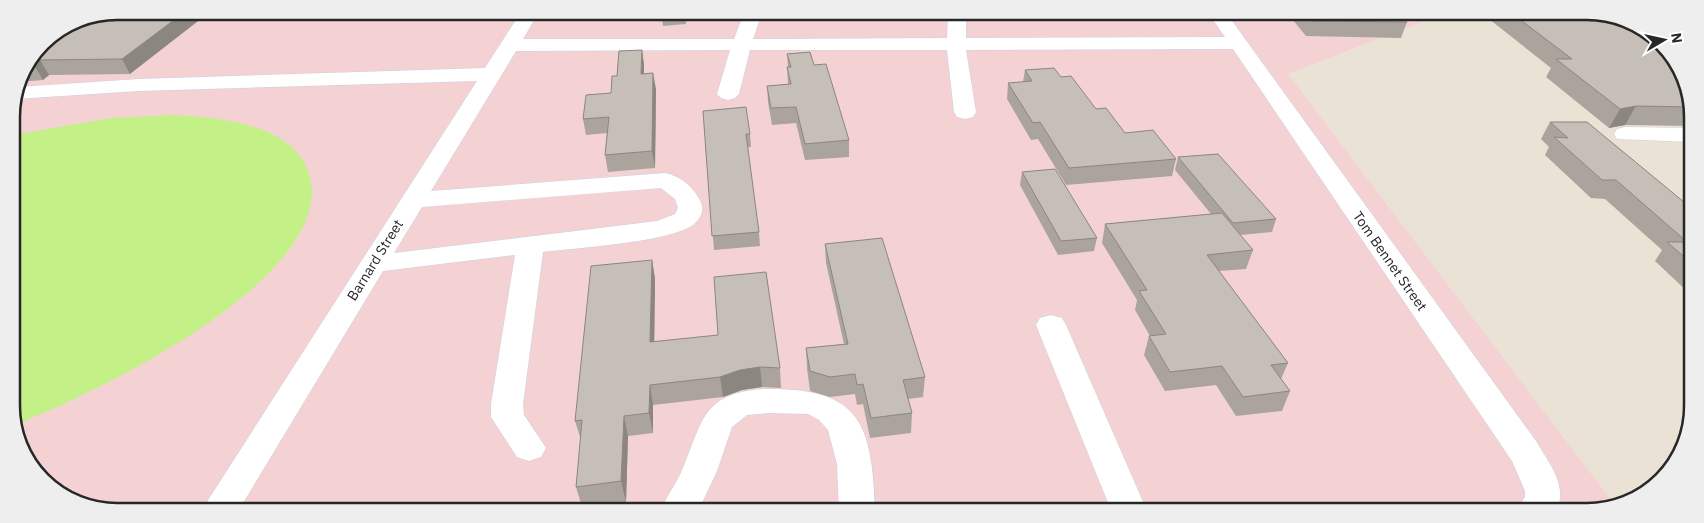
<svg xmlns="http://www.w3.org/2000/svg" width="1704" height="523" viewBox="0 0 1704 523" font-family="'IBM Plex Sans',sans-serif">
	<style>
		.medical { fill: #f4d2d4 }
		.pitch { fill: #c4f187 }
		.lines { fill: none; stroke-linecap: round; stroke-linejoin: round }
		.minor-casing { stroke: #ccd0e2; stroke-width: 1 }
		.minor { fill: #fff; fill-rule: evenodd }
		.wall { fill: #aaa49d }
		.shaded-wall { fill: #8b8680 }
		.building { fill: #c6bfb7; stroke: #8b8680 }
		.labels { text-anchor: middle; stroke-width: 5; stroke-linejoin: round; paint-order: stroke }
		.street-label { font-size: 14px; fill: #272727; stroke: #fff }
		.rim { fill: none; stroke: #272727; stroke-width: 2.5 }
	</style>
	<rect width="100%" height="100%" fill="#ebe2d6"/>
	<path class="medical" d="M117 11 1615 15 1620 18 1437 16 1288 74 1614 504 1594 512 89 508 38 476 13 427 11 110 19 76Z"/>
	<path class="pitch" d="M172 115C215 117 290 122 308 171 346 274 88 398 13 425L12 135 111 118Z"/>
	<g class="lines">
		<g class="minor-casing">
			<g id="minor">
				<path d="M521 12H539L523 39H734L744 13H762L753 39 947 38 948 13H966V38L1225 37 1209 14H1227L1536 441C1549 463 1569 487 1556 511H1516L1525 497V491L1512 461 1233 49 966 50 976 112 973 117 965 119 957 117 954 112 947 50H750L739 94 735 98 728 100 721 98 717 94 730 50 516 51 431 191 665 173C679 176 690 184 698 197 705 207 703 216 694 224 673 242 574 248 543 252L523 404 524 415 546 448 541 457 529 461 517 457 491 417V404L515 255 383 271 240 508H203L477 81 139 91 15 99 17 87 139 79 485 68ZM661 188 675 199 678 208 675 214 657 221 394 253 422 207Z"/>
				<path d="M1625 127 1691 128V142L1617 139 1614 134 1617 129Z"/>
				<path d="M1051 315 1062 318 1066 325 1147 511 1111 510 1036 325 1040 318Z"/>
				<path d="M762 389C859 387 872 420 875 510H839L837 464 828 430 819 420 808 414 769 413 747 415 732 427 717 471 699 509H662C667 495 677 483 683 468 703 421 702 394 762 389Z"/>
			</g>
		</g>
		<use href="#minor" class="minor"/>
	</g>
	<g class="wall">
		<path d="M117 11 130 74 49 75 43 80 18 82 19 76 42 42Z"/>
		<path d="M661 13H697V16L686 17V24L663 26Z"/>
		<path d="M1288 14H1399L1407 22 1401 38 1306 36Z"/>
		<path d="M1484 15H1615L1691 96V126L1625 125 1609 128 1546 77 1551 68Z"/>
		<path d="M642 50 644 65V74L656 89 655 168 608 172 605 155 607 133 586 135 583 119 611 93Z"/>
		<path d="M787 54 814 65 849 140V157L805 160 796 123 772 125 768 102 767 86 788 84 787 67H788Z"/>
		<path d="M1025 70 1061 77 1096 109 1125 133 1176 159 1172 176 1066 185 1038 139 1031 140 1007 99 1008 83 1023 82Z"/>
		<path d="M703 111 750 134 751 147H747L759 232 760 246 714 250Z"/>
		<path d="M1550 122 1690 207V300L1687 298 1690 294 1655 261 1662 250 1605 199 1591 198 1545 155 1549 147 1541 139Z"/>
		<path d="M1178 157 1276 219 1272 232 1240 235 1253 250 1246 269 1219 271 1288 363 1281 379 1290 391 1282 411 1236 416 1216 385 1165 391 1144 355 1149 336H1150L1135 310 1137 300 1102 243 1105 224 1211 214 1175 170Z"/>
		<path d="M1022 172 1097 238 1094 251 1058 255 1020 185Z"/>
		<path d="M825 244 925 377 923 397 908 399 912 413 911 433 870 438 863 404 857 405 855 394 830 397 810 391 807 368 806 348 844 344 826 263Z"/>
		<path d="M652 260 655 279 654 342 780 368 781 388 762 387 742 390 723 397 653 405V433L628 436 626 502 582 507 576 487 581 440 575 421Z"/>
	</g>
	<g class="shaded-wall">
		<path d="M186 11H211L130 74 122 59Z"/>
		<path d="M642 50 644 65V89L641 74Z"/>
		<path d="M40 60 49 75 43 80 34 65Z"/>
		<path d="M653 73 656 89 655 168 652 151Z"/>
		<path d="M1636 106 1625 125 1609 128 1620 109Z"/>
		<path d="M652 260 655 279 654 362 650 342Z"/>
		<path d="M760 367 762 387 742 390 723 397 720 377 740 370Z"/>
		<path d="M650 385 653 405V433L649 413Z"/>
		<path d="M624 416 628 436 626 502 621 481Z"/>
	</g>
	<g class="building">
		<path d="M117 11H186L122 59 40 60 34 65H26L42 42 77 19Z"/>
		<path d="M661 13H685L662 15Z"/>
		<path d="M1305 14H1399L1407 22 1311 21Z"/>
		<path d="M1514 15H1615L1666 47 1691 96V107L1636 106 1620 109 1556 59H1572Z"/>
		<path d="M642 50 641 74 653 73 652 151 605 155 609 117 583 119 586 95 611 93 612 76H617L619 51Z"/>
		<path d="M810 52 814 65 826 64 849 140 805 144 796 107 771 108 767 86 791 84 787 67H791L787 54Z"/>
		<path d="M1054 68 1061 77 1071 76 1096 109 1106 108 1125 133 1153 130 1176 159 1069 168 1040 122 1033 123 1008 83 1032 81 1025 70Z"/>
		<path d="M746 107 750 134H746L759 232 712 236 703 111Z"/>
		<path d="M1550 122H1587L1690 207V262L1667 242H1687L1616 180H1602L1554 137 1568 138Z"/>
		<path d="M1218 154 1276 219 1233 223 1178 157Z"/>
		<path d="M1055 169 1097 238 1061 241 1022 172Z"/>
		<path d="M1222 213 1253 250 1207 255 1288 363 1271 365 1290 391 1243 397 1222 366 1170 372 1149 336 1166 334 1139 291 1147 290 1105 224Z"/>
		<path d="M882 238 925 377 903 380 912 413 871 418 863 384 857 385 855 374 830 377 810 371 806 348 848 344 825 244Z"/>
		<path d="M652 260 650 342 718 335 714 277 766 272 780 368 760 367 740 370 720 377 650 385 649 413 624 416 621 481 576 487 582 420 575 421 591 266Z"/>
	</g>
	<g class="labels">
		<g class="street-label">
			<text transform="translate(375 260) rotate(-58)" y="5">Barnard Street</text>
			<text transform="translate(1390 261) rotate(55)" y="5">Tom Bennet Street</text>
		</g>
	</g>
	<path d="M0 0H1704V523H0ZM117 20H1587A97 97 0 0 1 1684 117V406A97 97 0 0 1 1587 503H117A97 97 0 0 1 20 406V117A97 97 0 0 1 117 20Z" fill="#eee" fill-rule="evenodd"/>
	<path class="rim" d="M117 20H1587A97 97 0 0 1 1684 117V406A97 97 0 0 1 1587 503H117A97 97 0 0 1 20 406V117A97 97 0 0 1 117 20Z"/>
	<g transform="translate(1664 40) rotate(81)" stroke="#ffffff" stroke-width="4" paint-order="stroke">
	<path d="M0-4L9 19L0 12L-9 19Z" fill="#272727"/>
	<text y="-8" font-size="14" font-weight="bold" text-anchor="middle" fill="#272727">N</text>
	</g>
</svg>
